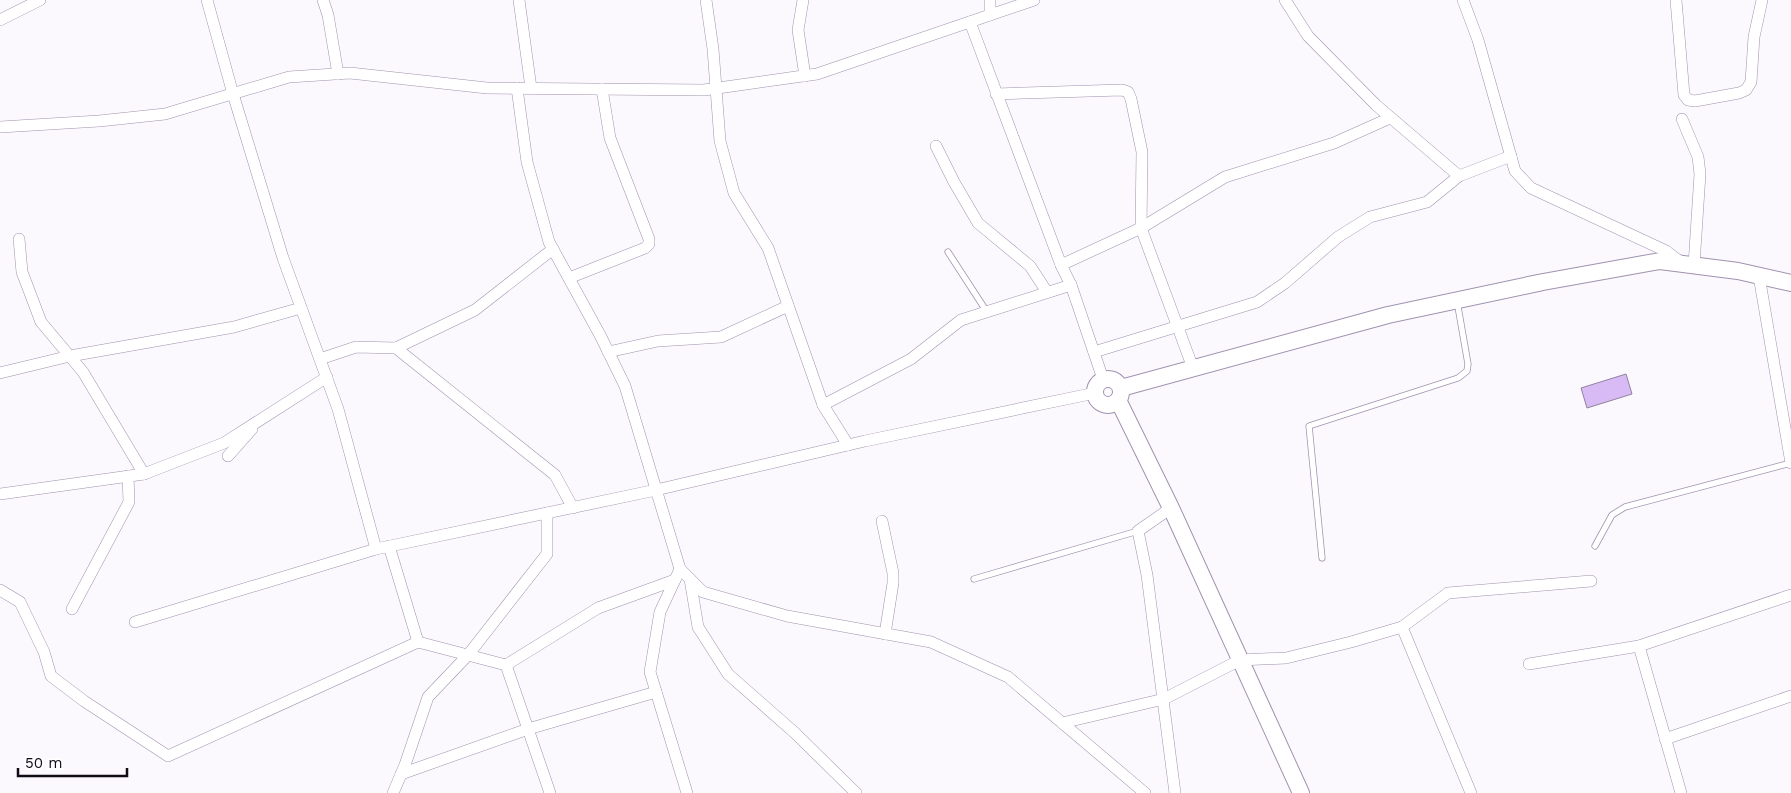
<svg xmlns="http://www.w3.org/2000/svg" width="1791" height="793" viewBox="0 0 1791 793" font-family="'Work Sans',sans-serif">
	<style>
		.building { fill: #d8bbf5; stroke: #90839e }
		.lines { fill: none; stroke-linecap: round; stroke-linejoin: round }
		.lane-casing { stroke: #a092af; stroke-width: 7 }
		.street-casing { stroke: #a092af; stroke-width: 12 }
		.secondary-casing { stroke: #a092af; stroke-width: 18 }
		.lane { stroke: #fff; stroke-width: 5.5 }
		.street { stroke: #fff; stroke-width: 11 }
		.secondary { stroke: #fff; stroke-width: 16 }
	</style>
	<rect width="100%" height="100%" fill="#fbf8fe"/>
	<path class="building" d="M1626 374 1632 394 1587 408 1581 388Z"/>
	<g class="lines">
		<g class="lane-casing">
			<g id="lane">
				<path d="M948 252 987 312"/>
				<path d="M1595 546 1612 515 1625 507 1791 463"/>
				<path d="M1322 558 1309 426 1458 378 1467 371 1468 364 1457 301"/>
				<path d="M974 579 1138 531"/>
			</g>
		</g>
		<g class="street-casing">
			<g id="street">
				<path d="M207 0 233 94 283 258 338 409 376 549 656 490 865 441 1095 393"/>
				<path d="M323 0 328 15 338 74"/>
				<path d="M519 0 531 88"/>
				<path d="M706 0 713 49 720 141 734 193 768 248 823 405 848 445"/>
				<path d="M803 0 798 30 805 76"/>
				<path d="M990 0V15"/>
				<path d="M1285 0 1308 36 1376 105 1459 176"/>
				<path d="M1463 0 1478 40 1515 171 1531 188 1666 251 1682 263"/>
				<path d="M1676 0 1684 95 1688 100 1695 101 1739 93 1746 90 1751 82 1754 37 1762 0"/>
				<path d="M0 20 40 0"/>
				<path d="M970 22 1061 265 1071 285 1103 379"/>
				<path d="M517 88 527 162 549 242 600 335 625 386 680 569 703 592 787 616 931 642 1008 677 1145 793"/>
				<path d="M996 94 1122 90 1128 92 1131 99 1142 152 1141 228 1193 368"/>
				<path d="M1682 119 1698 157 1700 174 1694 265"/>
				<path d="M0 127 99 121 165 114 289 77 350 73 487 88 704 90 817 74 1034 0"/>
				<path d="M936 146 954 182 978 223 1030 266 1047 292"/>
				<path d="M19 239 22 272 41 322 83 372 144 474"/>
				<path d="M1061 265 1141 228 1225 177 1334 143 1390 118"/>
				<path d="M1759 276 1791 463"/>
				<path d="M569 278 645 248 649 244V239L610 138 602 89"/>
				<path d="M396 348 475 310 553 249"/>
				<path d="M608 352 658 341 721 337 788 306"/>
				<path d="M1094 352 1257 302 1285 283 1338 237 1370 217 1427 202 1459 176 1511 156"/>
				<path d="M320 359 356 347 396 348 555 475 573 508"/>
				<path d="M0 373 70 356 234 327 301 308"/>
				<path d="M823 405 911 359 961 320 1071 285"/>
				<path d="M228 456 252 429"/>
				<path d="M0 494 144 474 224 443 327 377"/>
				<path d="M1171 508 1138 531 1147 575 1175 793"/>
				<path d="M882 521 893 573V583L885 634"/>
				<path d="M389 546 418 642"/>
				<path d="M680 569 660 612 650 672 687 793"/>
				<path d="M690 579 698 627 728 674 795 733 856 793"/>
				<path d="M0 590 20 602 44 652 51 676 84 701 168 756 418 642 506 665 550 793"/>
				<path d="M72 609 129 502 128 476"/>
				<path d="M135 622 376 549"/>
				<path d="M1402 627 1471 793"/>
				<path d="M1639 646 1681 793"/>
				<path d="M1529 664 1639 646 1791 595"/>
				<path d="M506 665 598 608 675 580"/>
				<path d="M1062 723 1164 699 1240 660 1286 658 1351 642 1402 627 1448 593 1591 581"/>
				<path d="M1665 739 1791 696"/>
				<path d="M401 774 528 729 656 692"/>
				<path d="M393 793 405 765 428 697 468 655 547 554V513"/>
			</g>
		</g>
		<g class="secondary-casing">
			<g id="secondary">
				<circle cx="1108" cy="392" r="13"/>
				<path d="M1121 388 1388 315 1543 282 1660 261 1738 271 1791 283"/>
				<path d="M1118 400 1171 508 1301 793"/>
			</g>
		</g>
		<use href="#lane" class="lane"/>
		<use href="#street" class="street"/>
		<use href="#secondary" class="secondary"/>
	</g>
	<path d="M18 768v8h109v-8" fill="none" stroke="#100b15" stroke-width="2.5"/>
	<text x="25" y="768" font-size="15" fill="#100b15" stroke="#ffffff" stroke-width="4" paint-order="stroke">50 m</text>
</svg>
